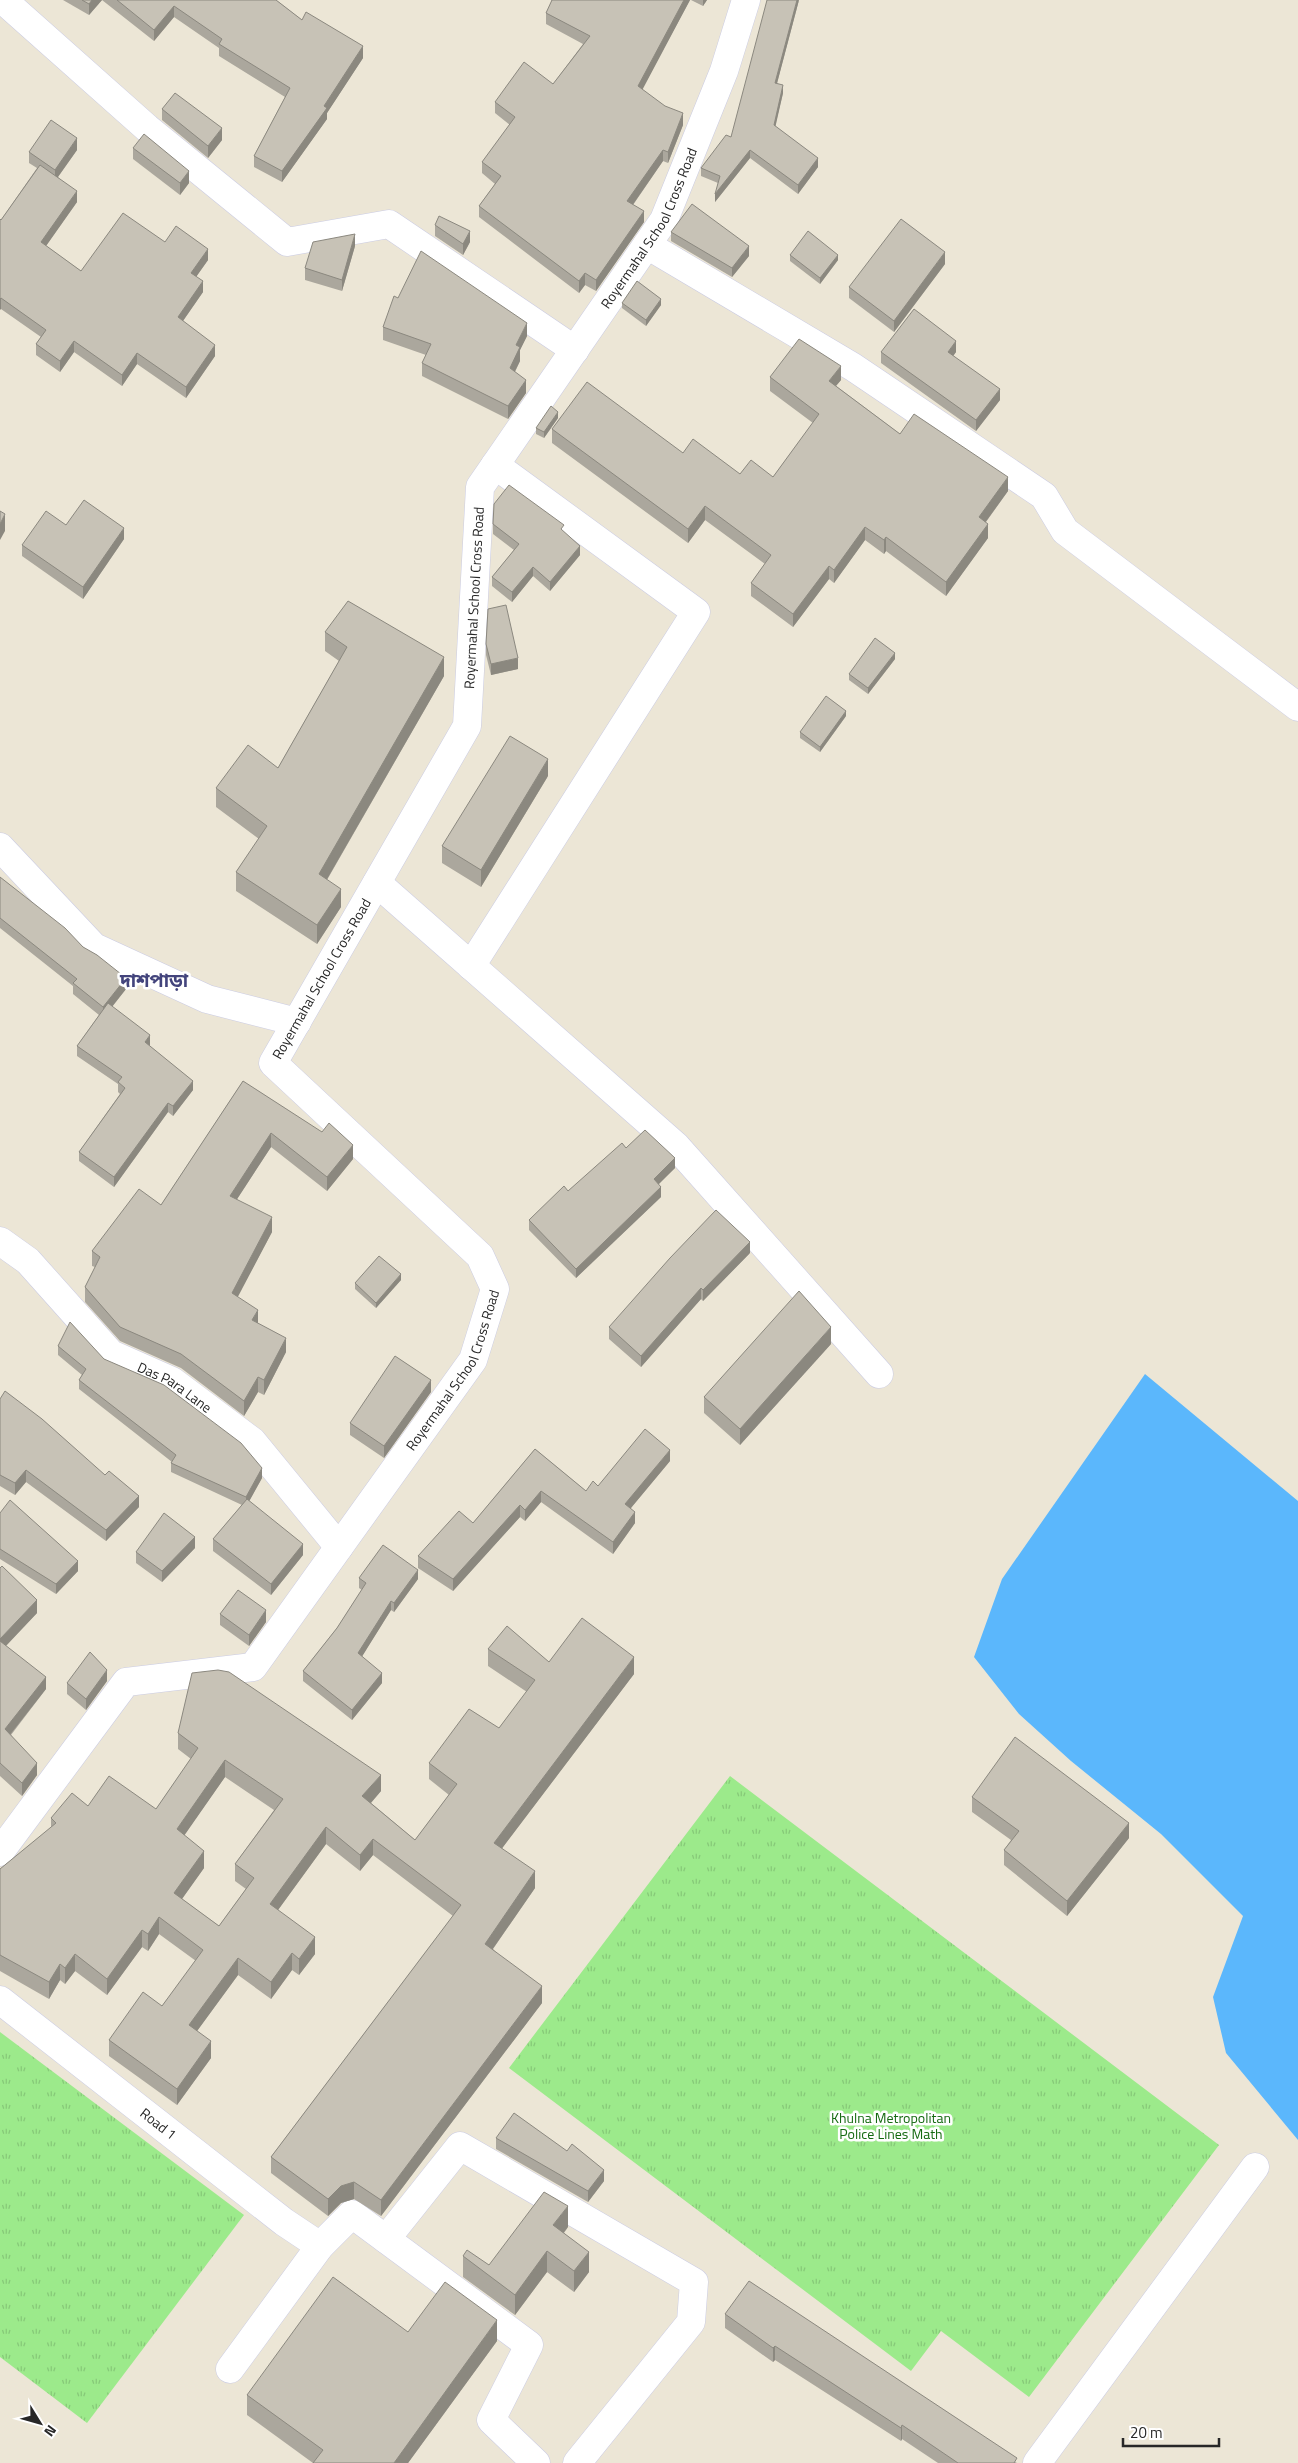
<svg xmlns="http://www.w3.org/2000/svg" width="1298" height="2463" viewBox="0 0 1298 2463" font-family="'Titillium Web','Noto Sans Bengali',sans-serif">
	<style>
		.park { fill: url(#park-tufts) }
		.water { fill: #5bb7fc }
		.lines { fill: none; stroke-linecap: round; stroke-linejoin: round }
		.minor-casing { stroke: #cbcce3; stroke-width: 29 }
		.minor { stroke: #fff; stroke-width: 28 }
		.wall { fill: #aba79d; fill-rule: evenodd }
		.shaded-wall { fill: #8b887f }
		.building { fill: #c7c2b6; stroke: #8b887f; fill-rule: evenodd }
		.labels { text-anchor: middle; stroke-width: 5; stroke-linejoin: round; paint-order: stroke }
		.street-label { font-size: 14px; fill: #272727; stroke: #fff }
		.park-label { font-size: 14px; fill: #156a11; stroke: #fff }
		.district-label { font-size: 19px; font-weight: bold; fill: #43447c; stroke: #fff }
	</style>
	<defs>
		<pattern id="park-tufts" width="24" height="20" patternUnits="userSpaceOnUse" patternTransform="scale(1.25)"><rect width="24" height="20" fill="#9cea8b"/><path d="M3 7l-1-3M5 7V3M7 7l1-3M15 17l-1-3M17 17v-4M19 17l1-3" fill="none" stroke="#86c978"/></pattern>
	</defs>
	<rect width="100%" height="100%" fill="#ece6d6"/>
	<g class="park">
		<path d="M730 1776 1219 2145 1029 2397 941 2331 911 2371 509 2068Z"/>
		<path d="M0 2032 244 2215 87 2423 0 2357Z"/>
	</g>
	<path class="water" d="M1145 1374 1298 1501V2140L1226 2053 1213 1997 1243 1916 1161 1834 1071 1761 1019 1714 974 1657 1002 1579Z"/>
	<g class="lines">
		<g class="minor-casing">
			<g id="minor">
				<path d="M3 0 147 128 287 242 389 224 575 350"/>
				<path d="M647 245 853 367 1044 496 1065 531 1298 707"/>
				<path d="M0 847 94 947 207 999 297 1022"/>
				<path d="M377 883 676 1146 879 1374"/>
				<path d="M471 966 696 612 495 465"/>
				<path id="s1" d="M0 1241 28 1261 111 1354 172 1381 252 1441 339 1547"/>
				<path id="s2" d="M0 1852 126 1682 253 1667 473 1360 495 1289 480 1256 273 1063 467 726 480 487 664 220 724 71 746 0"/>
				<path id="s3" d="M0 2000 284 2222 320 2246"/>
				<path d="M386 2239 460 2146 694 2282 691 2322 577 2463"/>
				<path d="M230 2369 320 2246 352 2214 529 2345 491 2420 536 2463"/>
				<path d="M1037 2463 1255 2167"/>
			</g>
		</g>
		<use href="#minor" class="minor"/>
	</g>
	<g class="wall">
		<path d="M63 0H102L89 15Z"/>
		<path d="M102 0H276L302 20 363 58 327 113V119L282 182 254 167V156L285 97 219 56V48L174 17 154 41Z"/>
		<path d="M551 0H690L642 89 683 125 668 163 663 161 633 205 644 222 596 291 585 285 579 293 479 217V206L495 184 482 173V162L510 125 495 113V102L553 84 583 44 546 24V13L552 1Z"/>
		<path d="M691 0H707L703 6Z"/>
		<path d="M799 0 777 83 783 93 775 126 818 167 798 194 750 158 715 202 718 183 701 176V168L731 137Z"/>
		<path d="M162 109 222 140 208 158 162 120Z"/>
		<path d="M133 148 189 183 180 195 133 159Z"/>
		<path d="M77 150 58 177 77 202 46 246 81 271 165 242 208 260 196 277 203 292 183 321 215 356 186 398 137 364 122 386 74 352 60 372 36 355V344L41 337 1 309V220L37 168 29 163V152Z"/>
		<path d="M435 225 470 242 463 255 435 236Z"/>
		<path d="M671 232 749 256 732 277 671 241Z"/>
		<path d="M355 246 342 291 305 280V268Z"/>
		<path d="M790 255 838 260 820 284 790 261Z"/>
		<path d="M945 264 894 332 849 298V287Z"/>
		<path d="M622 303 661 305 646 326 622 308Z"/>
		<path d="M383 327 527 336 520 350V361L515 372 526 393 508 419 422 376V363L426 355 383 340Z"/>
		<path d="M881 352H956L953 356 1000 400 976 431 881 363Z"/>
		<path d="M770 377 841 380 836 386 900 434 1008 491 986 522 988 538 946 596 886 551 884 554 865 540 834 583 829 579 793 627 751 596V583L765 564 705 520 688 543 552 443V429L683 453 740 474 773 477 813 423 770 391Z"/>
		<path d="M558 418 544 438 536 434V428Z"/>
		<path d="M493 524 564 532 580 555 550 591 533 576 512 602 492 586V577L514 550 493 534Z"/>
		<path d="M66 525 124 539 83 599 22 556V545Z"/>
		<path d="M325 632 444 676 327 880 341 907 317 944 236 891V872L259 839 216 807V788L278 768 339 661 325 651Z"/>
		<path d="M486 644 518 669 491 675 486 655Z"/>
		<path d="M895 659 868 694 849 680V674Z"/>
		<path d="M846 716 820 752 800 738V732Z"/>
		<path d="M548 776 481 887 442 863V846Z"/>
		<path d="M0 877 83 947 126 989 112 1007 150 1045 149 1046 193 1090 173 1116 168 1112 114 1187 79 1161V1152L120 1094 118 1092V1084L77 1056V1046L99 1015 73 994V986L0 928Z"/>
		<path d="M243 1081 353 1159 327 1191 271 1147 237 1199 272 1232 237 1297 258 1323 286 1352 264 1395 258 1392 244 1416 181 1368 120 1341 85 1302V1287L95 1267 92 1266V1251L161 1205Z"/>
		<path d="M626 1148 675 1168 658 1184 661 1197 576 1278 529 1230V1220Z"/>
		<path d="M750 1253 703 1301 701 1299 641 1367 609 1339V1327Z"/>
		<path d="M401 1280 376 1308 355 1289V1283Z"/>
		<path d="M831 1344 740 1445 704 1413V1397Z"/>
		<path d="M58 1346 104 1359 262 1478 249 1501 303 1555 271 1595 213 1551V1539L242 1505 171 1472V1463L172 1462 79 1389V1380L82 1375 58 1355Z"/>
		<path d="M431 1392 384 1458 350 1435V1423Z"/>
		<path d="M0 1399 139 1507 106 1541 26 1482 15 1495 0 1486Z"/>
		<path d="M535 1449 586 1491 598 1486 670 1461 631 1508 635 1523 613 1554 541 1502 525 1521 520 1517 453 1591 418 1568V1556L473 1523Z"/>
		<path d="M0 1513 78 1571 56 1594 0 1559Z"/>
		<path d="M195 1548 162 1582 136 1563V1552Z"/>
		<path d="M0 1568 37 1613 6 1646 46 1689 11 1735 37 1775 22 1796 0 1776Z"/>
		<path d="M359 1578 418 1579 394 1612 391 1610 362 1656 382 1683 352 1720 303 1681V1671L337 1628 362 1590 359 1588Z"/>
		<path d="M220 1614 266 1622 249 1646 220 1625Z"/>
		<path d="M488 1649 549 1662 634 1674 502 1848 535 1888 493 1949 542 2003 381 2216 354 2199 341 2203 328 2216 271 2173V2157L453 1916 373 1855 360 1871 326 1844 278 1910 315 1954 299 1975 292 1970 271 1999 238 1975 197 2031 211 2058 177 2105 109 2056V2040L162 2006 196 1961 159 1934 148 1951 142 1947 107 1995 75 1971 65 1984 60 1980 49 1999 0 1971V1869L51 1828V1818L88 1806 156 1809 191 1759 178 1749V1733L381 1791 371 1803 415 1840 449 1795 429 1779V1763L499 1728 527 1692 488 1666ZM225 1777 274 1810 235 1864V1881L246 1889 219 1926 182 1899 204 1868 184 1835Z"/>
		<path d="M107 1681 86 1710 67 1694V1683Z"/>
		<path d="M972 1797 1129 1838 1067 1916 1004 1865V1850L1011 1840 972 1812Z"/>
		<path d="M496 2138 604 2181 588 2202 496 2149Z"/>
		<path d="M568 2227 564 2233 589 2272 574 2292 547 2272 515 2315 463 2277V2256L489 2265Z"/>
		<path d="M725 2314 1017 2463H938L902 2439 901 2441 775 2360 773 2362 725 2328Z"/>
		<path d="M408 2332 497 2341 408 2463H313L247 2415V2395Z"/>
	</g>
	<g class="shaded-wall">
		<path d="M92 0H102L89 15V4Z"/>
		<path d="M684 0H690L638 98V86Z"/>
		<path d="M703 0H707L703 6Z"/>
		<path d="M797 0H799L775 91V83Z"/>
		<path d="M174 6V17L154 41V30Z"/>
		<path d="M363 46V58L327 113V119L282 182V171Z"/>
		<path d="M783 85V93L774 133V125Z"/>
		<path d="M683 113V125L668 163V152Z"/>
		<path d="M222 128V140L208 158V146Z"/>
		<path d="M77 138V150L55 181V170Z"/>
		<path d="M663 150V161L627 213V201Z"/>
		<path d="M750 150V158L715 202V194Z"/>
		<path d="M818 158V167L798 194V185Z"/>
		<path d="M189 171V183L180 195V183Z"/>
		<path d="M77 191V202L41 253V242Z"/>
		<path d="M644 211V222L596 291V280Z"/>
		<path d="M470 231V242L463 255V244Z"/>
		<path d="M355 234V246L342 291V280Z"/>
		<path d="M749 246V256L732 277V268Z"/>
		<path d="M208 249V260L191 284V273Z"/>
		<path d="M945 252V264L894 332V321Z"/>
		<path d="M838 255V260L820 284V278Z"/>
		<path d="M585 273V285L579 293V281Z"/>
		<path d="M203 281V292L178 328V317Z"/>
		<path d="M1 298V309L0 310V299Z"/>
		<path d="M661 299V305L646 326V320Z"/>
		<path d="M527 323V336L520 350V361L510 381V368L516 345Z"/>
		<path d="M74 341V352L60 372V361Z"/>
		<path d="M956 341V352L948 363V352Z"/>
		<path d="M215 345V356L186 398V387Z"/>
		<path d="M137 353V364L122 386V375Z"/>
		<path d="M841 366V380L829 394V381Z"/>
		<path d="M526 380V393L508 419V406Z"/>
		<path d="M1000 389V400L976 431V420Z"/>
		<path d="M558 412V418L544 438V432Z"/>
		<path d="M1008 477V491L979 531V517Z"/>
		<path d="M705 506V520L688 543V529Z"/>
		<path d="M5 514V531L0 540V524Z"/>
		<path d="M988 524V538L946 596V582Z"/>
		<path d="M865 527V540L834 583V570Z"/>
		<path d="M124 528V539L83 599V587Z"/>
		<path d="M886 537V551L884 554V540Z"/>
		<path d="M580 546V555L550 591V582Z"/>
		<path d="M829 566V579L793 627V614Z"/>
		<path d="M533 567V576L512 602V592Z"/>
		<path d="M895 653V659L868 694V688Z"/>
		<path d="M444 657V676L319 893V874Z"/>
		<path d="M518 658V669L491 675V664Z"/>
		<path d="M846 711V716L820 752V747Z"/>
		<path d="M548 759V776L481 887V870Z"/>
		<path d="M341 889V907L317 944V925Z"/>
		<path d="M126 978V989L103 1018V1007Z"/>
		<path d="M150 1035V1045L145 1052V1042Z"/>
		<path d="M193 1081V1090L173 1116V1106Z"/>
		<path d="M168 1103V1112L114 1187V1177Z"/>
		<path d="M271 1133V1147L230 1210V1196Z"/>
		<path d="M353 1145V1159L327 1191V1177Z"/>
		<path d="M675 1158V1168L654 1189V1179Z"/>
		<path d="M661 1187V1197L576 1278V1269Z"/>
		<path d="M272 1217V1232L232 1308V1293Z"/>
		<path d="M750 1242V1253L703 1301V1290Z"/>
		<path d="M401 1274V1280L376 1308V1303Z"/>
		<path d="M701 1288V1299L641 1367V1356Z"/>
		<path d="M258 1310V1325L252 1320Z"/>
		<path d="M831 1327V1344L740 1445V1429Z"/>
		<path d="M286 1338V1352L264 1395V1380Z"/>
		<path d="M258 1377V1392L244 1416V1401Z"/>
		<path d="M431 1380V1392L384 1458V1446Z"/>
		<path d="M670 1450V1461L625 1515V1504Z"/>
		<path d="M262 1468V1478L246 1507V1497Z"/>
		<path d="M26 1470V1482L15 1495V1483Z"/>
		<path d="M541 1491V1502L525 1521V1510Z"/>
		<path d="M139 1496V1507L106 1541V1530Z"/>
		<path d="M520 1505V1517L453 1591V1579Z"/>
		<path d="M635 1512V1523L613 1554V1542Z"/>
		<path d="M195 1537V1548L162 1582V1571Z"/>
		<path d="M303 1544V1555L271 1595V1584Z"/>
		<path d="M78 1561V1571L56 1594V1584Z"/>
		<path d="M418 1570V1579L394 1612V1603Z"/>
		<path d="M37 1600V1613L0 1652V1639Z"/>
		<path d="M391 1601V1610L358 1663V1653Z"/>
		<path d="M266 1610V1622L249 1646V1635Z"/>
		<path d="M634 1657V1674L494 1859V1843Z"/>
		<path d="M107 1670V1681L86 1710V1699Z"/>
		<path d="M382 1673V1683L352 1720V1710Z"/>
		<path d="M46 1677V1689L5 1741V1729Z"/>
		<path d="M225 1760V1777L177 1846V1829Z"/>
		<path d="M37 1763V1775L22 1796V1783Z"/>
		<path d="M381 1775V1791L362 1813V1796Z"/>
		<path d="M1129 1823V1838L1067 1916V1901Z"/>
		<path d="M326 1827V1844L270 1921V1904Z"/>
		<path d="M373 1839V1855L360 1871V1855Z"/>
		<path d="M204 1851V1868L174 1910V1893Z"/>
		<path d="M535 1871V1888L485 1960V1944Z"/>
		<path d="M159 1917V1934L148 1951V1934Z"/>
		<path d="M142 1930V1947L107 1995V1979Z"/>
		<path d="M315 1937V1954L299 1975V1959Z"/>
		<path d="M292 1953V1970L271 1999V1982Z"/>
		<path d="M75 1954V1971L65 1984V1968Z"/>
		<path d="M238 1958V1975L189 2042V2025Z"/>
		<path d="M60 1964V1980L49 1999V1982Z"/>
		<path d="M542 1986V2003L381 2216V2200Z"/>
		<path d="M211 2041V2058L177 2105V2089Z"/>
		<path d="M604 2170V2181L588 2202V2191Z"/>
		<path d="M354 2182V2199L341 2203 328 2216V2199L341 2186Z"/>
		<path d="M568 2206V2227L553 2246V2225Z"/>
		<path d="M547 2251V2272L515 2315V2295Z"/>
		<path d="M589 2252V2272L574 2292V2271Z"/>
		<path d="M497 2320V2341L408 2463H394Z"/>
		<path d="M775 2346V2360L773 2362V2348Z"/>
		<path d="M902 2425V2439L901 2441V2428Z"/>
	</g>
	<g class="building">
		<path d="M82 0H92L89 4Z"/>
		<path d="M117 0H276L302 20 306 12 363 46 324 106 327 108 282 171 254 156 290 88 219 44 222 39 174 6 154 30Z"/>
		<path d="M552 0H684L638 86 665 106 683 113 668 152 663 150 627 201 644 211 596 280 585 273 579 281 479 206 501 176 482 162 515 117 495 102 524 62 553 84 590 36 546 13Z"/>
		<path d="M767 0H797L775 83 783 85 774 125 818 158 798 185 750 150 715 194 720 176 701 168 726 135 731 137Z"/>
		<path d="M175 93 222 128 208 146 162 109Z"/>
		<path d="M51 120 77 138 55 170 29 152Z"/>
		<path d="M144 134 189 171 180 183 133 148Z"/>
		<path d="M40 165 77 191 41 242 81 271 123 213 165 242 176 226 208 249 191 273 203 281 178 317 215 345 186 387 137 353 122 375 74 341 60 361 36 344 46 330 1 298 0 299V219L1 220Z"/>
		<path d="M692 204 749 246 732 268 671 232Z"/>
		<path d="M439 216 470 231 463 244 435 225Z"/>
		<path d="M901 219 945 252 894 321 849 287Z"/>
		<path d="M808 231 838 255 820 278 790 255Z"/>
		<path d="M355 234 342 280 305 268 313 242Z"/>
		<path d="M421 251 527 323 516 345 520 347 510 368 526 380 508 406 422 363 431 344 383 327 394 296 398 298Z"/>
		<path d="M637 281 661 299 646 320 622 303Z"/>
		<path d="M914 309 956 341 948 352 1000 389 976 420 881 352Z"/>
		<path d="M799 339 841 366 829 381 900 434 914 414 1008 477 979 517 988 524 946 582 886 537 884 540 865 527 834 570 829 566 793 614 751 583 771 555 705 506 688 529 552 429 587 382 683 453 693 439 740 474 751 460 773 477 819 414 770 377Z"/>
		<path d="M551 406 558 412 544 432 536 428Z"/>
		<path d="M509 485 564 525 561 529 580 546 550 582 533 567 512 592 492 577 519 544 493 524 494 504Z"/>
		<path d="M84 500 124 528 83 587 22 545 46 511 66 525Z"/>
		<path d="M0 511 5 514 0 524Z"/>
		<path d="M348 601 444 657 319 874 341 889 317 925 236 872 267 826 216 788 248 745 278 768 347 647 325 632Z"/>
		<path d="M506 605 518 658 491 664 486 644 488 609Z"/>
		<path d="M875 638 895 653 868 688 849 674Z"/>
		<path d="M826 696 846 711 820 747 800 732Z"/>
		<path d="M510 736 548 759 481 870 442 846Z"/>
		<path d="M0 877 65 928 83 947 97 955 126 978 103 1007 73 983 77 979 0 918Z"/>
		<path d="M108 1003 150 1035 145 1042 193 1081 173 1106 168 1103 114 1177 79 1152 125 1088 118 1082 122 1077 77 1046Z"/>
		<path d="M243 1081 322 1132 329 1123 353 1145 327 1177 271 1133 230 1196 272 1217 232 1293 258 1310 252 1320 286 1338 264 1380 258 1377 244 1401 181 1354 120 1327 85 1287 100 1257 92 1251 139 1189 161 1205Z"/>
		<path d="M645 1130 675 1158 654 1179 661 1187 576 1269 529 1220 564 1186 568 1191 622 1143 626 1148Z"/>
		<path d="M716 1210 750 1242 703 1290 701 1288 641 1356 609 1327 670 1258Z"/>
		<path d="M379 1256 401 1274 376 1303 355 1283Z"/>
		<path d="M799 1291 831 1327 740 1429 704 1397Z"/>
		<path d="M70 1322 104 1359 164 1385 241 1443 262 1468 246 1497 171 1463 176 1455 79 1380 86 1369 58 1346Z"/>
		<path d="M395 1356 431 1380 384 1446 350 1423Z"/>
		<path d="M5 1391 42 1419 105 1475 109 1471 139 1496 106 1530 26 1470 15 1483 0 1475V1399Z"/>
		<path d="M645 1429 670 1450 625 1504 635 1512 613 1542 541 1491 525 1510 520 1505 453 1579 418 1556 459 1511 473 1523 535 1449 586 1491 593 1481 598 1486Z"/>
		<path d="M247 1499 303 1544 271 1584 213 1539Z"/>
		<path d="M10 1500 78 1561 56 1584 0 1549V1513Z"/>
		<path d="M164 1513 195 1537 162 1571 136 1552Z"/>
		<path d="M383 1545 418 1570 394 1603 391 1601 358 1653 382 1673 352 1710 303 1671 337 1628 366 1583 359 1578Z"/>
		<path d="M2 1566 37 1600 0 1639V1568Z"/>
		<path d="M238 1590 266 1610 249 1635 220 1614Z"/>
		<path d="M582 1618 634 1657 494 1843 535 1871 485 1944 542 1986 381 2200 354 2182 341 2186 328 2199 271 2157 461 1905 373 1839 360 1855 326 1827 270 1904 315 1937 299 1959 292 1953 271 1982 238 1958 189 2025 211 2041 177 2089 109 2040 143 1992 162 2006 203 1950 159 1917 148 1934 142 1930 107 1979 75 1954 65 1968 60 1964 49 1982 0 1955V1869L56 1823 51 1818 72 1793 88 1806 109 1776 156 1809 198 1748 178 1733 192 1673 218 1670 229 1672 381 1775 362 1796 415 1840 457 1784 429 1763 469 1709 499 1728 535 1680 488 1649 507 1626 549 1662ZM225 1760 283 1799 235 1864 254 1878 219 1926 174 1893 204 1851 177 1829Z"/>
		<path d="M0 1641 46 1677 5 1729 37 1763 22 1783 0 1763Z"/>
		<path d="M90 1652 107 1670 86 1699 67 1683Z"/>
		<path d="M1015 1737 1129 1823 1067 1901 1004 1850 1019 1831 972 1797Z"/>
		<path d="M514 2113 567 2151 572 2144 604 2170 588 2191 496 2138Z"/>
		<path d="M544 2192 568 2206 553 2225 589 2252 574 2271 547 2251 515 2295 463 2256 467 2250 489 2265Z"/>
		<path d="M333 2277 408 2332 445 2282 497 2320 394 2463H313L323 2450 247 2395Z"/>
		<path d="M749 2281 1017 2458 1014 2463H958L902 2425 901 2428 775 2346 773 2348 725 2314Z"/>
	</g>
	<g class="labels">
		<g class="street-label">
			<text dy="5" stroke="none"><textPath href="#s2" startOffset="2049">Royermahal School Cross Road</textPath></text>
			<text dy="5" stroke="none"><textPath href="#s2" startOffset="1628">Royermahal School Cross Road</textPath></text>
			<text dy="5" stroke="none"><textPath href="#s2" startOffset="1208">Royermahal School Cross Road</textPath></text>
			<text dy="5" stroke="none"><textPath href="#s2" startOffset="699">Royermahal School Cross Road</textPath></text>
			<text dy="5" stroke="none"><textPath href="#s1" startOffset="231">Das Para Lane</textPath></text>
			<text dy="5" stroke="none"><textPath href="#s3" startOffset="201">Road 1</textPath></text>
		</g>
		<g class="park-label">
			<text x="891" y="2123">Khulna Metropolitan<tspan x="891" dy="16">Police Lines Math</tspan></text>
		</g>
		<g class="district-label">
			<text x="154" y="987">দাশপাড়া</text>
		</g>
	</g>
	<g transform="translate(40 2423) rotate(127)" stroke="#ffffff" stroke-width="4" paint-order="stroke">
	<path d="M0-4L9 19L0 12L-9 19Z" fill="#272727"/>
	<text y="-8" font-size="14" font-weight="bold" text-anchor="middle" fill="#272727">N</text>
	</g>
	<path d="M1123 2438v8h96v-8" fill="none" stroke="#272727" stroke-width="2.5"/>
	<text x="1130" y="2438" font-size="15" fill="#272727" stroke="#ffffff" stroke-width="4" paint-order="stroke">20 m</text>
</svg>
